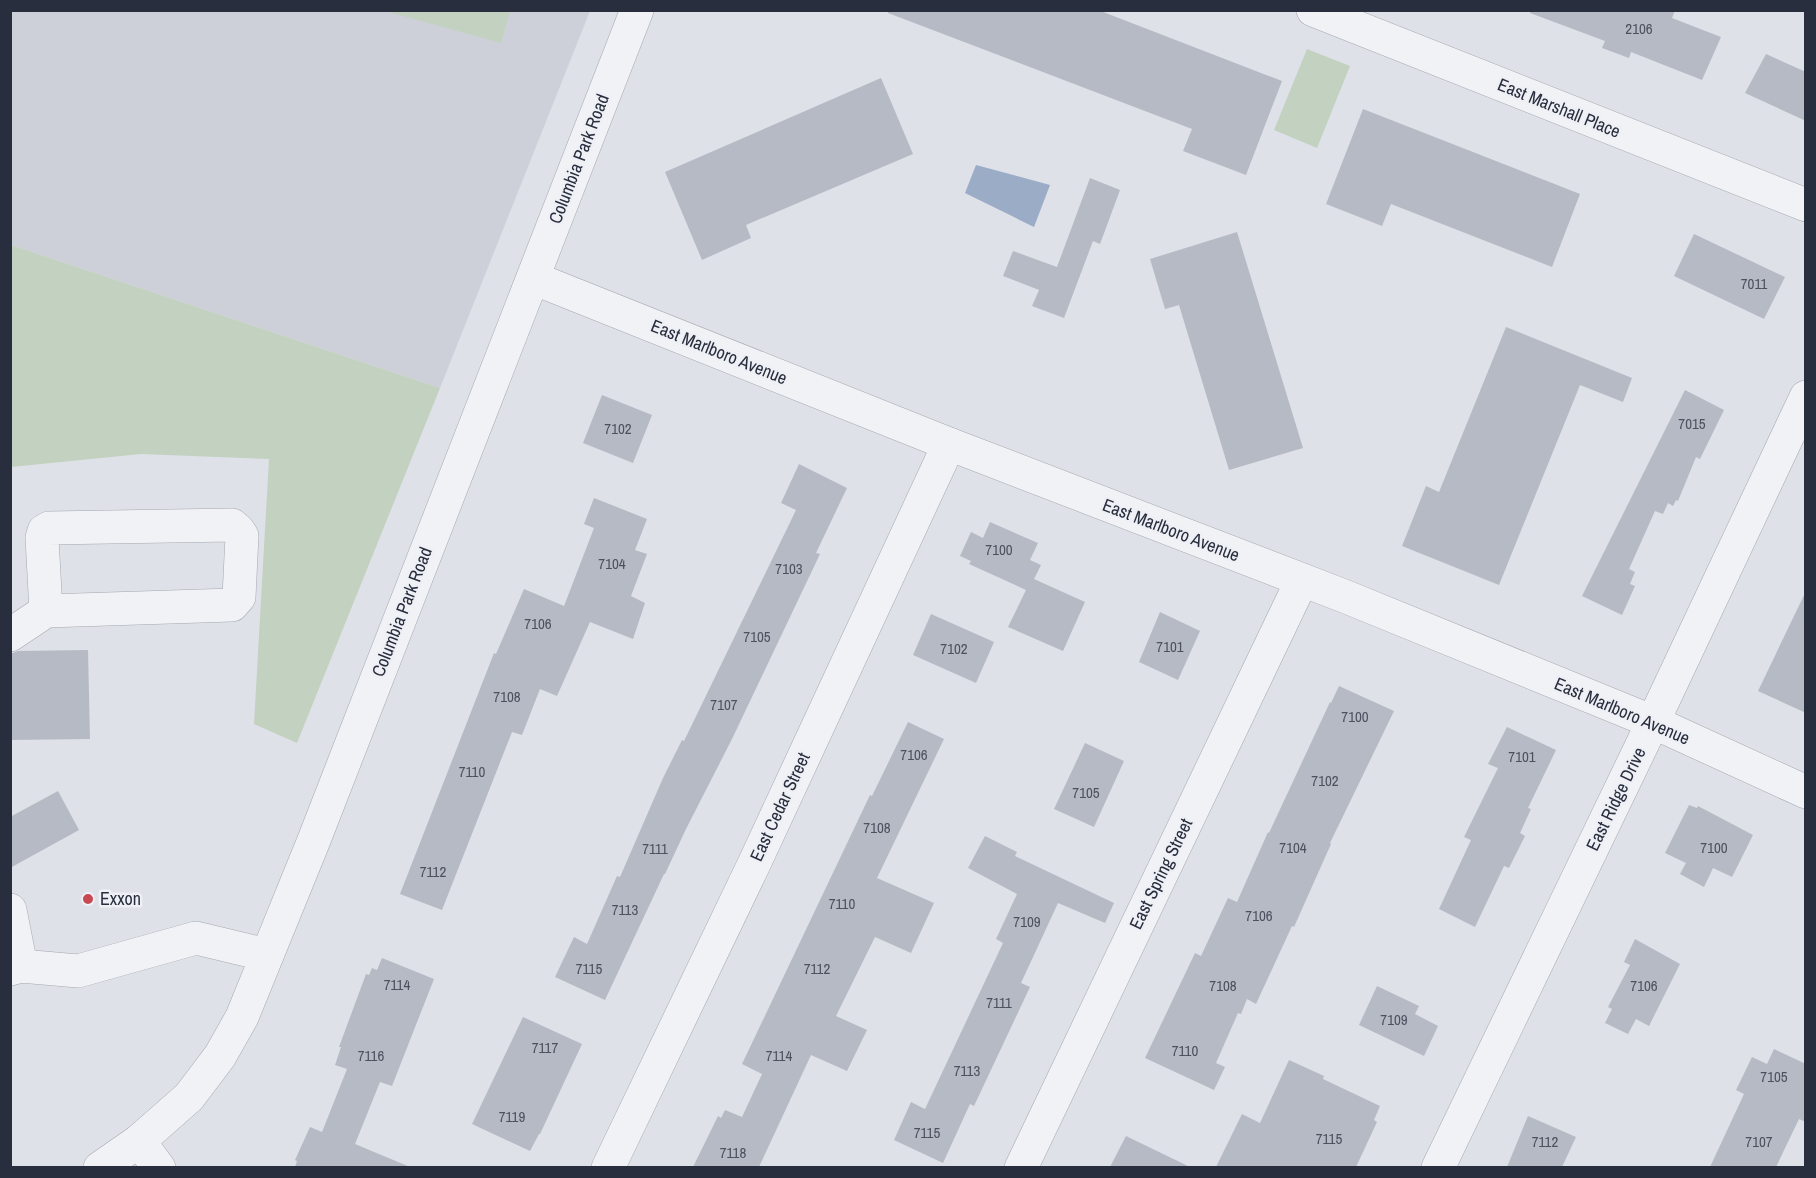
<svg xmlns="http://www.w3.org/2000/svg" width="1816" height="1178" viewBox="0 0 1816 1178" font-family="'Archivo Narrow',sans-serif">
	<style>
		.built { fill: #cdd0d9 }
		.green { fill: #c3d1c0 }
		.water { fill: #9bacc6 }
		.building { fill: #b6bac4 }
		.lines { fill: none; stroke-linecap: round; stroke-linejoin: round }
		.minor-casing { stroke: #a4a8b1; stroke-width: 34 }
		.minor { stroke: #f1f2f6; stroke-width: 33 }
		.poi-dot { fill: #c74952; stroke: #eef0f5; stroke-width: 2 }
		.labels { text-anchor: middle; stroke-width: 5; stroke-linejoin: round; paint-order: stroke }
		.number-label { font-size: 15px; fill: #4c515f }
		.street-label { font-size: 18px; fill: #282e3d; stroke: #eef0f5 }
		.poi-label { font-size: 18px; fill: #282e3d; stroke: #eef0f5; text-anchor: start }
	</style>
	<rect width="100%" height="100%" fill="#dee1e7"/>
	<path class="built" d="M11 11H590L440 388 11 245Z"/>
	<g class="green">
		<path d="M385 11H510L501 43Z"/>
		<path d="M1307 49 1350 66 1317 148 1274 130Z"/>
		<path d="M11 245 440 388 297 743 254 724 269 459 141 454 11 467Z"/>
	</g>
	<path class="water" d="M976 165 1050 185 1034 227 965 193Z"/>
	<g class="building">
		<path d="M888 10H1098L1282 81 1246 175 1183 151 1192 129 888 13Z"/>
		<path d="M1531 10H1675L1672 18 1721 37 1702 80 1631 52 1629 58 1602 48 1605 41 1530 13Z"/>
		<path d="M1766 54 1806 72V121L1745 93Z"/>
		<path d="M881 78 913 154 746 225 751 238 702 260 665 172Z"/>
		<path d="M1363 109 1580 194 1552 267 1391 204 1382 226 1326 204Z"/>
		<path d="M1090 178 1120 190 1100 244 1093 241 1064 318 1032 306 1039 290 1003 276 1013 251 1057 267Z"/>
		<path d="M1237 232 1303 448 1229 470 1179 305 1165 309 1150 259Z"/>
		<path d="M1694 234 1785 277 1764 319 1674 276Z"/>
		<path d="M1506 327 1632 378 1623 402 1580 385 1499 585 1402 546 1426 486 1439 492Z"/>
		<path d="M1685 390 1724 410 1700 459 1696 457 1678 501 1676 500 1673 506 1668 503 1663 514 1655 511 1629 569 1635 572 1630 584 1635 586 1622 615 1582 596Z"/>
		<path d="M602 395 652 415 633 463 583 443Z"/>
		<path d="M799 464 847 488 816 553 820 554 732 739 686 829 665 874H664L605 1000 555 977 574 937 587 944 617 876 620 877 663 778 682 740 684 741 796 510 781 503Z"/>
		<path d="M594 498 647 519 635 550 647 554 631 596 645 603 633 639 590 622 557 696 540 689 522 735 512 732 442 910 400 894 494 653 496 654 524 589 564 606 594 528 584 524Z"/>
		<path d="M990 522 1038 543 1030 560 1041 565 1034 579 1085 602 1063 651 1008 627 1026 590 969 564 971 561 960 556 971 532 983 538Z"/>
		<path d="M1806 591V713L1758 691Z"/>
		<path d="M1160 612 1200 631 1178 680 1139 662Z"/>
		<path d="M931 614 994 642 976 683 913 655Z"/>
		<path d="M88 650 90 739 10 740V654L18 651Z"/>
		<path d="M1339 686 1394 711 1330 843 1331 844 1294 927 1292 926 1256 1004 1247 999 1241 1014 1238 1013 1216 1063 1225 1067 1214 1090 1145 1058 1195 953 1201 956 1228 898 1237 902 1268 832 1269 833 1330 702 1331 703Z"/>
		<path d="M908 722 944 739 877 878 934 903 911 953 875 937 836 1016 867 1030 847 1071 811 1055 759 1167H693L718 1116 721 1118 725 1110 742 1117 762 1074 742 1064 870 795 872 796Z"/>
		<path d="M1507 727 1556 750 1528 808 1531 809 1520 833 1525 836 1509 868 1504 866 1475 927 1439 909 1471 840 1464 837 1498 768 1488 764Z"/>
		<path d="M1085 743 1124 761 1094 827 1054 809Z"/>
		<path d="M58 791 79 830 10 868V817Z"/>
		<path d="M1689 805 1697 808 1698 806 1753 835 1732 877 1713 868 1704 887 1680 874 1686 863 1665 853Z"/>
		<path d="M985 836 1017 852 1015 856 1114 903 1105 923 1058 903 1021 983 1030 987 974 1106 970 1104 943 1163 894 1140 911 1102 925 1109 1003 943 996 939 1017 894 968 868Z"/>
		<path d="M1635 939 1680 964 1649 1026 1636 1019 1628 1034 1605 1023 1612 1009 1608 1007 1630 965 1624 962Z"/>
		<path d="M382 958 434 979 392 1086 380 1082 355 1144 410 1167H295L297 1161 295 1160 310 1127 322 1132 347 1069 335 1065 341 1047H339L366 974 369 975 372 968 377 970Z"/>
		<path d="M1377 986 1419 1006 1415 1014 1438 1026 1424 1056 1359 1025Z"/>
		<path d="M523 1017 582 1044 540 1134H539L530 1151 472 1124Z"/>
		<path d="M1774 1049 1806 1064V1122L1799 1119 1776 1167H1710L1744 1094 1736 1090 1752 1057 1767 1064Z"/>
		<path d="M1289 1060 1324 1076 1323 1079 1380 1106 1374 1120 1377 1122 1356 1167H1216L1242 1114 1260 1123Z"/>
		<path d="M1528 1116 1576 1137 1562 1167H1507Z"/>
		<path d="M1126 1136 1190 1167H1110Z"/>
	</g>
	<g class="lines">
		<g class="minor-casing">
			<g id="minor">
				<path d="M1313 10 1806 205"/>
				<path d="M533 278 949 444 1344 596 1653 722 1806 792"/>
				<path d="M10 635 46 611 232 605 239 597 242 536 238 530 232 525 49 528 44 531 42 538 46 611"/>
				<path d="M10 910 21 966"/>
				<path d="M10 969 21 966 78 971 196 938 267 955"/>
				<path d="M139 1141 159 1168"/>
				<path d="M100 1168 139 1141 189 1097 220 1056 242 1017 314 840 637 10"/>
				<path d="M608 1168 754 864 949 444"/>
				<path d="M1021 1168 1302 580"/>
				<path d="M1438 1168 1653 722 1806 397"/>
			</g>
		</g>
		<use href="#minor" class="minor"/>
	</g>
	<circle class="poi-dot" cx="88" cy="899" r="6"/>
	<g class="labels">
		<g class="number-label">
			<text x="1639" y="34">2106</text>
			<text x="1754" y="289">7011</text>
			<text x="1692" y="429">7015</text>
			<text x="618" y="434">7102</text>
			<text x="999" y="555">7100</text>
			<text x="612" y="569">7104</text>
			<text x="789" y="574">7103</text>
			<text x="538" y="629">7106</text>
			<text x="757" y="642">7105</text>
			<text x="1170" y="652">7101</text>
			<text x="954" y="654">7102</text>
			<text x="507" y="702">7108</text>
			<text x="724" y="710">7107</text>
			<text x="1355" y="722">7100</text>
			<text x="914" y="760">7106</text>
			<text x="1522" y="762">7101</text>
			<text x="472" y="777">7110</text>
			<text x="1325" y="786">7102</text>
			<text x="1086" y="798">7105</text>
			<text x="877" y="833">7108</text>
			<text x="1293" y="853">7104</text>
			<text x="1714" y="853">7100</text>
			<text x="655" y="854">7111</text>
			<text x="433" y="877">7112</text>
			<text x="842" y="909">7110</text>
			<text x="625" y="915">7113</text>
			<text x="1259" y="921">7106</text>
			<text x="1027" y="927">7109</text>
			<text x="589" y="974">7115</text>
			<text x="817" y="974">7112</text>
			<text x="397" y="990">7114</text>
			<text x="1223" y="991">7108</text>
			<text x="1644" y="991">7106</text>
			<text x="999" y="1008">7111</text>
			<text x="1394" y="1025">7109</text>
			<text x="545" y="1053">7117</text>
			<text x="1185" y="1056">7110</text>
			<text x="371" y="1061">7116</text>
			<text x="779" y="1061">7114</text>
			<text x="967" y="1076">7113</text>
			<text x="1774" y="1082">7105</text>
			<text x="512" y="1122">7119</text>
			<text x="927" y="1138">7115</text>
			<text x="1329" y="1144">7115</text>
			<text x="1545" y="1147">7112</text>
			<text x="1759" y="1147">7107</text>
			<text x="733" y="1158">7118</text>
		</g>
		<g class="street-label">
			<text transform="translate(1559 108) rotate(22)" y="6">East Marshall Place</text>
			<text transform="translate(579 159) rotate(-69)" y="6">Columbia Park Road</text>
			<text transform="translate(719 352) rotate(22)" y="6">East Marlboro Avenue</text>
			<text transform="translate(1171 530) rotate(21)" y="6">East Marlboro Avenue</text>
			<text transform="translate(402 612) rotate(-69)" y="6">Columbia Park Road</text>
			<text transform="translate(1622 711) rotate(23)" y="6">East Marlboro Avenue</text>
			<text transform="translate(1616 799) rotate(-64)" y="6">East Ridge Drive</text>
			<text transform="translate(780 807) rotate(-65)" y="6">East Cedar Street</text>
			<text transform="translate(1161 874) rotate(-64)" y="6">East Spring Street</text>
		</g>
		<g class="poi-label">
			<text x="100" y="905">Exxon</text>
		</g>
	</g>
	<rect width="1816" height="1178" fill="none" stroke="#282e3d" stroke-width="24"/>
</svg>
